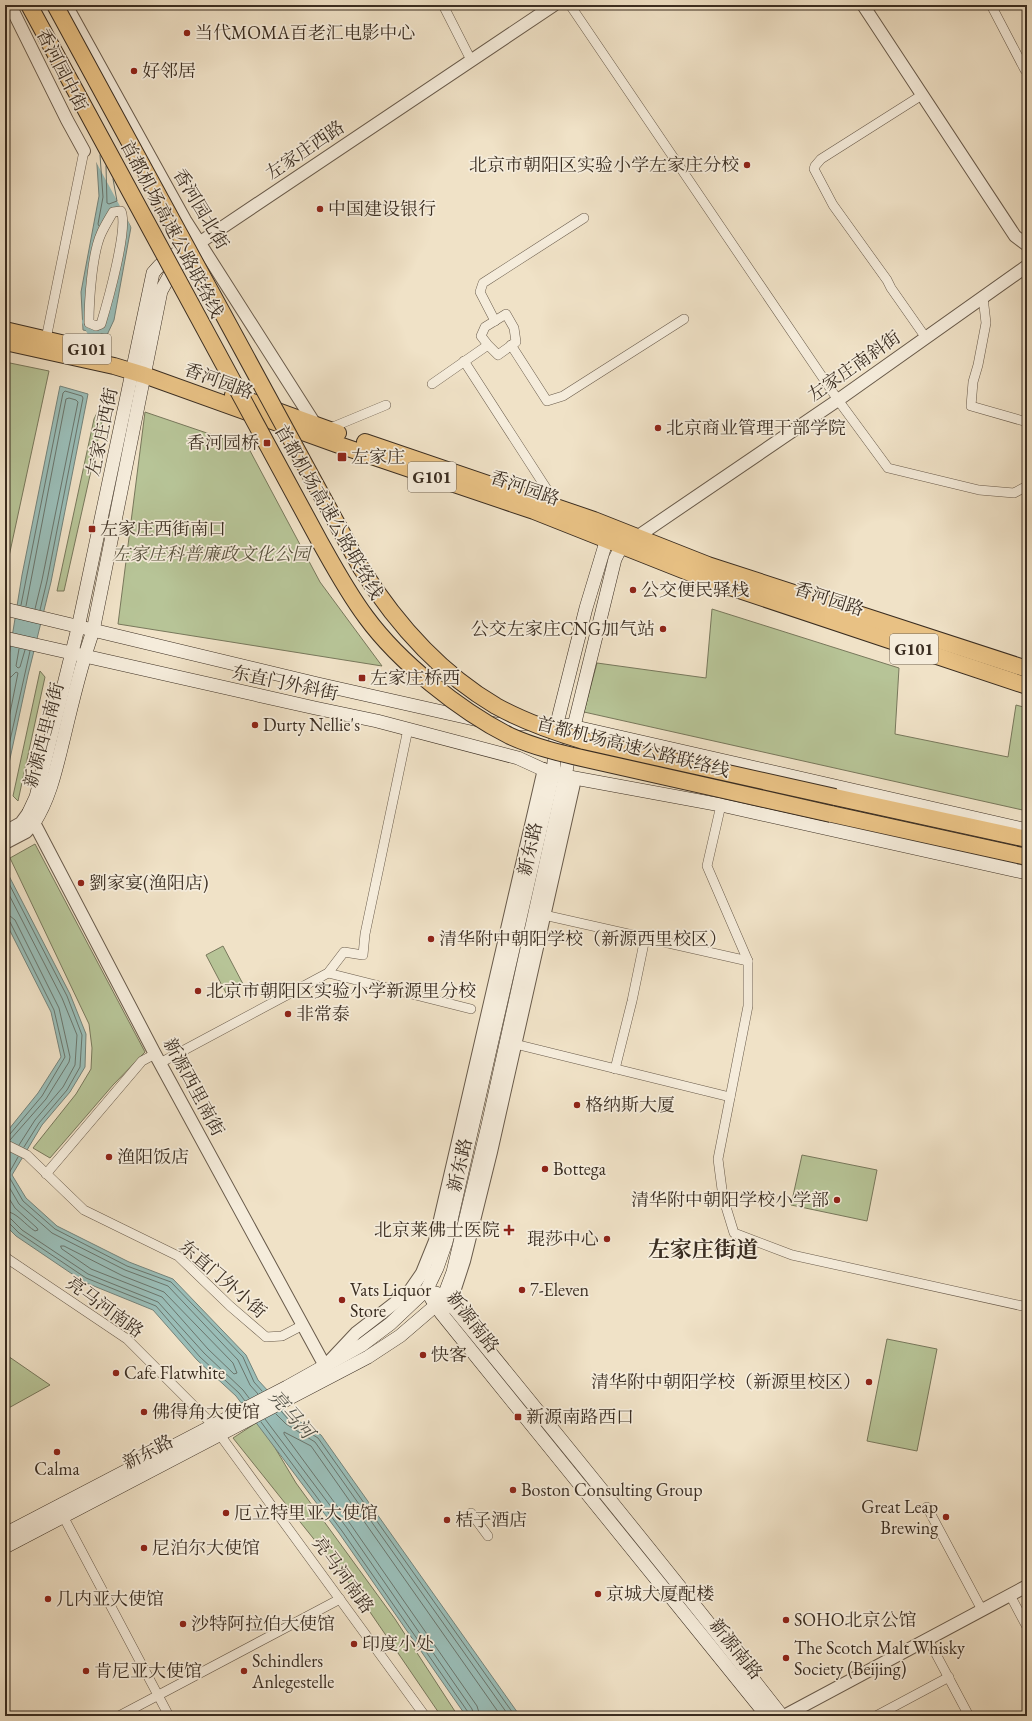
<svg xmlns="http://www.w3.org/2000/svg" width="1032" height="1721" viewBox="0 0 1032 1721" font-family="'EB Garamond','Noto Serif SC',serif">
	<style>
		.green { fill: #b7c497; stroke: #78785c }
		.water { fill: #9abdb7; stroke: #74837b; fill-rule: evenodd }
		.pier { fill: #f0e2c7 }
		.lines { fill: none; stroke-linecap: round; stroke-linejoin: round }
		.shore { stroke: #6a756c; stroke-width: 1 }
		.canal { stroke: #9abdb7; stroke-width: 8 }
		.minor-casing { stroke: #685a4a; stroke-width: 10 }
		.tertiary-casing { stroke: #685a4a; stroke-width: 14 }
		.secondary-casing { stroke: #3a2d21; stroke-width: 14 }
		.trunk-casing { stroke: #3a2d21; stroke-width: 18 }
		.minor { stroke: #f5ecdb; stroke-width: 9 }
		.tertiary { stroke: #f5ecdb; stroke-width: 12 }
		.secondary { stroke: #f5ecdb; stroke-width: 13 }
		.trunk { stroke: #e8c184; stroke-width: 16 }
		.trunk-bridge-casing { stroke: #3a2d21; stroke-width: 18; stroke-linecap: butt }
		.trunk-bridge { stroke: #e8c184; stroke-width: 16 }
		.poi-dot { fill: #8f2418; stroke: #f5ecdb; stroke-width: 1.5 }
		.labels { text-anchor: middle; stroke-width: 3.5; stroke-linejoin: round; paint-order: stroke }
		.shield { fill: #f5ecdb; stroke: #726659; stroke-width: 1 }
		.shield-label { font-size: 17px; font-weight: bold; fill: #3a2d21 }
		.poi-label { font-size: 18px; fill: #3a2d21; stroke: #f5ecdb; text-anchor: start }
		.street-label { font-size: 18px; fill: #3a2d21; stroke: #f5ecdb }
		.park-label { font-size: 18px; font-style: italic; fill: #59533e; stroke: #f5ecdb }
		.water-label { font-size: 19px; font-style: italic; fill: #525146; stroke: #f5ecdb }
		.district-label { font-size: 22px; font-weight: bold; fill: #3a2d21; stroke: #f5ecdb }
	</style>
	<rect width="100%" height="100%" fill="#f0e2c7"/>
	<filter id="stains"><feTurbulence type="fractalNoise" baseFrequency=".005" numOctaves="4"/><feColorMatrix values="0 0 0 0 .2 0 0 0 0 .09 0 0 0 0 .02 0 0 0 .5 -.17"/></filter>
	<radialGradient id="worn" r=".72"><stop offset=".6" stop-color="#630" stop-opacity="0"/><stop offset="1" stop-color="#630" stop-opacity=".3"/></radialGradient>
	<g class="green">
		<path d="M5 362 49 371 5 575Z"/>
		<path d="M98 411 104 413 64 591H57L94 419Z"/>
		<path d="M145 412 248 447 320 582 382 666 118 624Z"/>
		<path d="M712 609 899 668 895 734 1008 757 1016 705 1027 708V811L584 712 597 663 706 678Z"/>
		<path d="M40 671 45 677 18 801 13 796Z"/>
		<path d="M35 844 145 1052 113 1085 50 1158 33 1148 76 1094 91 1069 92 1048 89 1024 10 858Z"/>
		<path d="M223 946 243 984 226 993 206 955Z"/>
		<path d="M802 1155 877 1170 867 1221 791 1205Z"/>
		<path d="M887 1339 937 1349 917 1451 867 1441Z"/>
		<path d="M5 1354 50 1385 5 1410Z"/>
		<path d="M259 1421 296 1483 395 1619 458 1716H441L357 1593 233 1438Z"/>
	</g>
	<g class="water">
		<path d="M95 134 131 227 114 320 107 335 83 330 81 292 99 196ZM113 212H121L109 299 96 326 89 309 101 234Z"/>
		<path d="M60 386 88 394 51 582 28 675 5 782V681L22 575Z"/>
		<path d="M5 855 8 874 70 994 86 1034 85 1067 70 1092 42 1125 12 1175 26 1198 57 1226 129 1262 173 1279 246 1355 258 1380 291 1416 321 1435 520 1716H466L339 1533 236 1396 197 1360 153 1310 84 1282 16 1236 5 1225V1134L38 1093 61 1057 51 1012 5 921Z"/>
	</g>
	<path class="pier" d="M22 5H43L117 140 133 230 95 160 93 134Z"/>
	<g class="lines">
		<g class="shore">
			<path d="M106 166 107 203 109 204 117 201 113 179"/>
			<path d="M99 226 98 224 103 197 100 155"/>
			<path d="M21 605 63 393 65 391 82 396 83 398 47 581 40 610"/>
			<path d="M26 606 66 399 69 398 76 400 78 402 42 580 35 609"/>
			<path d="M19 649 16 666 18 668 20 667 25 650"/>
			<path d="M5 678 11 677 16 672 18 673 5 738"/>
			<path d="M5 763 30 651"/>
			<path d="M5 876 67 996 82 1035 80 1067 67 1090 39 1123 24 1147"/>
			<path d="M5 887 62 998 77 1035 75 1065 63 1087 35 1120 19 1145"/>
			<path d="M5 915 10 916 15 920 59 1008 70 1057 69 1062 46 1099 10 1140"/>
			<path d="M5 920 10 922 54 1010 65 1057 42 1096 10 1134 5 1136"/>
			<path d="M18 1157 8 1175 23 1201 55 1229 127 1266 171 1282 243 1357 254 1382 262 1391"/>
			<path d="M5 1180 19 1204 52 1233 125 1270 168 1286 238 1360 250 1385 258 1394"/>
			<path d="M5 1192 15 1208 37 1228 38 1230 35 1231C25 1225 17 1212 5 1211"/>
			<path d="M5 1217 11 1219 22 1230 88 1274 158 1302 204 1353 243 1390 249 1398"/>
			<path d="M5 1222 9 1223 19 1233 86 1278 156 1306 200 1357 239 1393 245 1401"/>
			<path d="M61 1246H64L123 1276 164 1292 233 1363 237 1373 234 1374 208 1349 162 1297 91 1269 62 1249Z"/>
			<path d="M281 1411 289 1420 318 1438 515 1716"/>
			<path d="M276 1414 286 1424 315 1442 509 1716"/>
			<path d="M265 1419 347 1528 472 1709 474 1716"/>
			<path d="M261 1422 342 1531 468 1712 469 1716"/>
			<path d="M480 1716 477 1706 351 1525 284 1434V1432L311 1446 501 1716"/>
		</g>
		<path class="canal" d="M86 322 93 336 102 326"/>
		<g class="minor-casing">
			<g id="minor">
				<path d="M443 5 471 60"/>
				<path d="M570 5 838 400 888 468 979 490 1014 493 1027 486"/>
				<path d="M991 5 1025 70 1027 68"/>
				<path d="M922 95 821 159 815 166 814 169 833 205 887 280 891 288 926 338"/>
				<path d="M121 211C129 227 107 304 101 324L96 326 89 323C89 301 92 254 101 234 104 227 109 219 113 212Z"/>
				<path d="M983 297 986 323 978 365 973 382 971 406 1027 422"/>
				<path d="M495 321 480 292 483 283 584 218"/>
				<path d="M46 339 84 151"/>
				<path d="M511 345 547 401 563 396 684 319"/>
				<path d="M464 361 548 491 545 503"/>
				<path d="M432 384 488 345 498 355 516 342 514 328 506 314 485 327 481 336 488 345"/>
				<path d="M328 429 386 405"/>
				<path d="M721 805 707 866 748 961V1006L718 1159 723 1197 734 1233 792 1255 1027 1307"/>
				<path d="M544 915 748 961"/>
				<path d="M328 973 471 1009"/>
				<path d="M515 1044 730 1097"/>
				<path d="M160 1063 328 973 344 952 363 955 365 934 408 729"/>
				<path d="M615 1069 632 1001 645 938"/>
				<path d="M5 1144 27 1155 84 1210 178 1256 230 1306 266 1337 282 1336 303 1325"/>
				<path d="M46 1174 142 1061 155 1054"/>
				<path d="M5 1257 127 1339 213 1425"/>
				<path d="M220 1435 425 1716"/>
				<path d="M927 1507 982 1610"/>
				<path d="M471 1513 488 1536"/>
				<path d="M63 1516 169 1716"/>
				<path d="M1010 1595 1027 1627"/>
				<path d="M928 1639 969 1716"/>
				<path d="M119 1716 340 1599"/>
				<path d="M876 1716 949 1677"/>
			</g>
		</g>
		<g class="tertiary-casing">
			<g id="tertiary">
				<path d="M10 5 67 120 84 151"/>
				<path d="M66 5 185 220 315 424"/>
				<path d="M863 5 1015 236 1027 245"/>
				<path d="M199 243 554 5"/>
				<path d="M631 541 838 400 1027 266"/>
				<path d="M30 815 155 1054 325 1366 356 1333 409 1292 422 1273 435 1241 544 769"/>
				<path d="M5 832 21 823 29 812"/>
				<path d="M5 843 26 832 34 823"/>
				<path d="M445 1309 450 1304 464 1261 491 1152 575 779"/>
				<path d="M784 1716 1027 1586"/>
			</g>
		</g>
		<g class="secondary-casing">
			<g id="secondary">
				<path d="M5 609 318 684 496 724H531"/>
				<path d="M5 638 315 708 377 721 518 758 553 774 721 805 1027 873"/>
				<path d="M567 725 1027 830"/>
				<path d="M29 812 36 797 78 628 153 273C165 257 181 251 199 243"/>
				<path d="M34 823C50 798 56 769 63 741 72 704 80 667 93 631L161 291 171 273 195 247"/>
				<path d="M436 1293 444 1296C558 1435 671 1574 782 1716"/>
				<path d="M431 1298 441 1313 767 1716"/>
				<path d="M5 1534 287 1387 362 1345 390 1324 427 1289 437 1268 446 1242 553 774 557 723 586 608 609 532"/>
				<path d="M5 1547 368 1357 400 1336 435 1306 444 1296 453 1272 488 1125 565 777 574 726 615 559 621 547"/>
			</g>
		</g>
		<g class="trunk-casing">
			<g id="trunk">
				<path d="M5 330 91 350"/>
				<path d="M5 342 114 366 144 375 336 444 534 511 703 578 1027 686"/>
				<path d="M233 395 338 433"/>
				<path d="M365 442 594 520 708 565 1027 669"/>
				<path d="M835 797 1027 839"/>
				<path d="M831 814 1027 857"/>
			</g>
		</g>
		<use href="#minor" class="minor"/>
		<use href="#tertiary" class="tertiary"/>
		<use href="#secondary" class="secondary"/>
		<use href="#trunk" class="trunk"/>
		<g class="trunk-bridge-casing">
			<g id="trunk-bridge">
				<path d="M29 5 320 542C334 567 348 593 366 617 399 662 460 711 510 736 534 747 560 753 586 759L831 814"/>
				<path d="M55 5 361 568C395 622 440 673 496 706 523 721 554 732 584 741L835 797"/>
			</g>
		</g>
		<use href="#trunk-bridge" class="trunk-bridge"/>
	</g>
	<g class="poi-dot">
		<circle cx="187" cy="33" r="4"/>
		<circle cx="134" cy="71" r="4"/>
		<circle cx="747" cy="165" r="4"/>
		<circle cx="320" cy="209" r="4"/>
		<circle cx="658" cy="428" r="4"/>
		<rect x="263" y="439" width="8" height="8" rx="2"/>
		<rect x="337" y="452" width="10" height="10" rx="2"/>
		<rect x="88" y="525" width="8" height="8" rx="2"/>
		<circle cx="633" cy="590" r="4"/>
		<circle cx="663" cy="629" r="4"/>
		<rect x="358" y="674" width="8" height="8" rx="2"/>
		<circle cx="255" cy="725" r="4"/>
		<circle cx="81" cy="883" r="4"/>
		<circle cx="431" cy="939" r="4"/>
		<circle cx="198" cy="991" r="4"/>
		<circle cx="288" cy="1014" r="4"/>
		<circle cx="577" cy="1105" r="4"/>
		<circle cx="109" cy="1157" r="4"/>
		<circle cx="545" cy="1169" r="4"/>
		<circle cx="837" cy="1200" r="4"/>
		<path d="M507 1224h4v4h4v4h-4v4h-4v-4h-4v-4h4z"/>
		<circle cx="607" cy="1239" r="4"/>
		<circle cx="522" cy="1290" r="4"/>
		<circle cx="342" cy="1300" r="4"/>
		<circle cx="423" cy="1355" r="4"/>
		<circle cx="116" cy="1373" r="4"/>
		<circle cx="869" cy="1382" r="4"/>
		<circle cx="144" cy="1412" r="4"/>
		<rect x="514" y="1413" width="8" height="8" rx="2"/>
		<circle cx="57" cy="1452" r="4"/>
		<circle cx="513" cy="1490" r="4"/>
		<circle cx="226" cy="1513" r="4"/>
		<circle cx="946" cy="1517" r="4"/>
		<circle cx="447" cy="1520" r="4"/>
		<circle cx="144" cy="1548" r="4"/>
		<circle cx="598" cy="1594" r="4"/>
		<circle cx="48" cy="1599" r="4"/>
		<circle cx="786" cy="1620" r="4"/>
		<circle cx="183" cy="1624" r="4"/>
		<circle cx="354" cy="1644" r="4"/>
		<circle cx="786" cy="1658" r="4"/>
		<circle cx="86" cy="1671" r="4"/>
		<circle cx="244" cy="1671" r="4"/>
	</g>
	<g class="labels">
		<g class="shield">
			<rect x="63" y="334" width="48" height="30" rx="3"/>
			<rect x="408" y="462" width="48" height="30" rx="3"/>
			<rect x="890" y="634" width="48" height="30" rx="3"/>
		</g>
		<g class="shield-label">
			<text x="87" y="355">G101</text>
			<text x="432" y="483">G101</text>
			<text x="914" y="655">G101</text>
		</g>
		<g class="poi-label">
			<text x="195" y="39">当代MOMA百老汇电影中心</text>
			<text x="142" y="77">好邻居</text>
			<text x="739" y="171" text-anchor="end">北京市朝阳区实验小学左家庄分校</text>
			<text x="328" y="215">中国建设银行</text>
			<text x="666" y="434">北京商业管理干部学院</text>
			<text x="259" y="449" text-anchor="end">香河园桥</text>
			<text x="351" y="463">左家庄</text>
			<text x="100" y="535">左家庄西街南口</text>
			<text x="641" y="596">公交便民驿栈</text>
			<text x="655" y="635" text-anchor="end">公交左家庄CNG加气站</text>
			<text x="370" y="684">左家庄桥西</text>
			<text x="263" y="731">Durty Nellie's</text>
			<text x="89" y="889">劉家宴(渔阳店)</text>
			<text x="439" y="945">清华附中朝阳学校（新源西里校区）</text>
			<text x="206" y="997">北京市朝阳区实验小学新源里分校</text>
			<text x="296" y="1020">非常泰</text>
			<text x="585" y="1111">格纳斯大厦</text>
			<text x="117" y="1163">渔阳饭店</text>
			<text x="553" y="1175">Bottega</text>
			<text x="829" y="1206" text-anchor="end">清华附中朝阳学校小学部</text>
			<text x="500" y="1236" text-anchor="end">北京莱佛士医院</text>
			<text x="599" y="1245" text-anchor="end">琨莎中心</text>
			<text x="350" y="1296">Vats Liquor<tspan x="350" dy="21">Store</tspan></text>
			<text x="530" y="1296">7-Eleven</text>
			<text x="431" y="1361">快客</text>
			<text x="124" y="1379">Cafe Flatwhite</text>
			<text x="861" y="1388" text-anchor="end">清华附中朝阳学校（新源里校区）</text>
			<text x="152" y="1418">佛得角大使馆</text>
			<text x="526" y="1423">新源南路西口</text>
			<text x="57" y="1475" text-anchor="middle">Calma</text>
			<text x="521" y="1496">Boston Consulting Group</text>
			<text x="938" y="1513" text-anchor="end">Great Leap<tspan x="938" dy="21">Brewing</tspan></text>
			<text x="234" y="1519">厄立特里亚大使馆</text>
			<text x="455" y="1526">桔子酒店</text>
			<text x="152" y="1554">尼泊尔大使馆</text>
			<text x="606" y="1600">京城大厦配楼</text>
			<text x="56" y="1605">几内亚大使馆</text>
			<text x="794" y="1626">SOHO北京公馆</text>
			<text x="191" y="1630">沙特阿拉伯大使馆</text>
			<text x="362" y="1650">印度小处</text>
			<text x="794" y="1654">The Scotch Malt Whisky<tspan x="794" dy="21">Society (Beijing)</tspan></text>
			<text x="252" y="1667">Schindlers<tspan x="252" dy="21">Anlegestelle</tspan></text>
			<text x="94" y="1677">肯尼亚大使馆</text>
		</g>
		<g class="street-label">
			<text transform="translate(62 70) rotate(63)" y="6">香河园中街</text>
			<text transform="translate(305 150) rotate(-34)" y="6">左家庄西路</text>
			<text transform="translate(201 209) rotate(59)" y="6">香河园北街</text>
			<text transform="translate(172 229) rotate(62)" y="6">首都机场高速公路联络线</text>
			<text transform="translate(854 366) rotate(-35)" y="6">左家庄南斜街</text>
			<text transform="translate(219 381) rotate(20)" y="6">香河园路</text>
			<text transform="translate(102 432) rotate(-78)" y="6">左家庄西街</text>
			<text transform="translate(525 488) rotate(19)" y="6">香河园路</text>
			<text transform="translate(329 512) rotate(60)" y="6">首都机场高速公路联络线</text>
			<text transform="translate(829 599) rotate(18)" y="6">香河园路</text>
			<text transform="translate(285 683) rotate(12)" y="6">东直门外斜街</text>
			<text transform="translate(44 735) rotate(-75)" y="6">新源西里南街</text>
			<text transform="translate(633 747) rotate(14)" y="6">首都机场高速公路联络线</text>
			<text transform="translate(530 849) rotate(-77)" y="6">新东路</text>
			<text transform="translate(194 1087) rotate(62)" y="6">新源西里南街</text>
			<text transform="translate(460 1165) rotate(-77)" y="6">新东路</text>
			<text transform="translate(223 1279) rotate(41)" y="6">东直门外小街</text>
			<text transform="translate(105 1307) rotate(36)" y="6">亮马河南路</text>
			<text transform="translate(473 1322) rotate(52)" y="6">新源南路</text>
			<text transform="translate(148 1452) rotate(-27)" y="6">新东路</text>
			<text transform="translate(343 1575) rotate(54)" y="6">亮马河南路</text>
			<text transform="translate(736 1649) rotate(51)" y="6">新源南路</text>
		</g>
		<g class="park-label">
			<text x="211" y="560">左家庄科普廉政文化公园</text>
		</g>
		<g class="water-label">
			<text transform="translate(292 1414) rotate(49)" y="7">亮马河</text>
		</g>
		<g class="district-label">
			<text x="703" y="1257">左家庄街道</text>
		</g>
	</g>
	<rect width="1032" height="1721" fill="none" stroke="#f0e2c7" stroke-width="20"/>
	<rect x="6" y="6" width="1020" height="1709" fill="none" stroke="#3a2d21" stroke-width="2"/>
	<rect x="10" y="10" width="1012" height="1701" fill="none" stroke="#3a2d21"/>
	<rect width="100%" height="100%" filter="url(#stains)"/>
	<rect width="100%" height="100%" fill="url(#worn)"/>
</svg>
